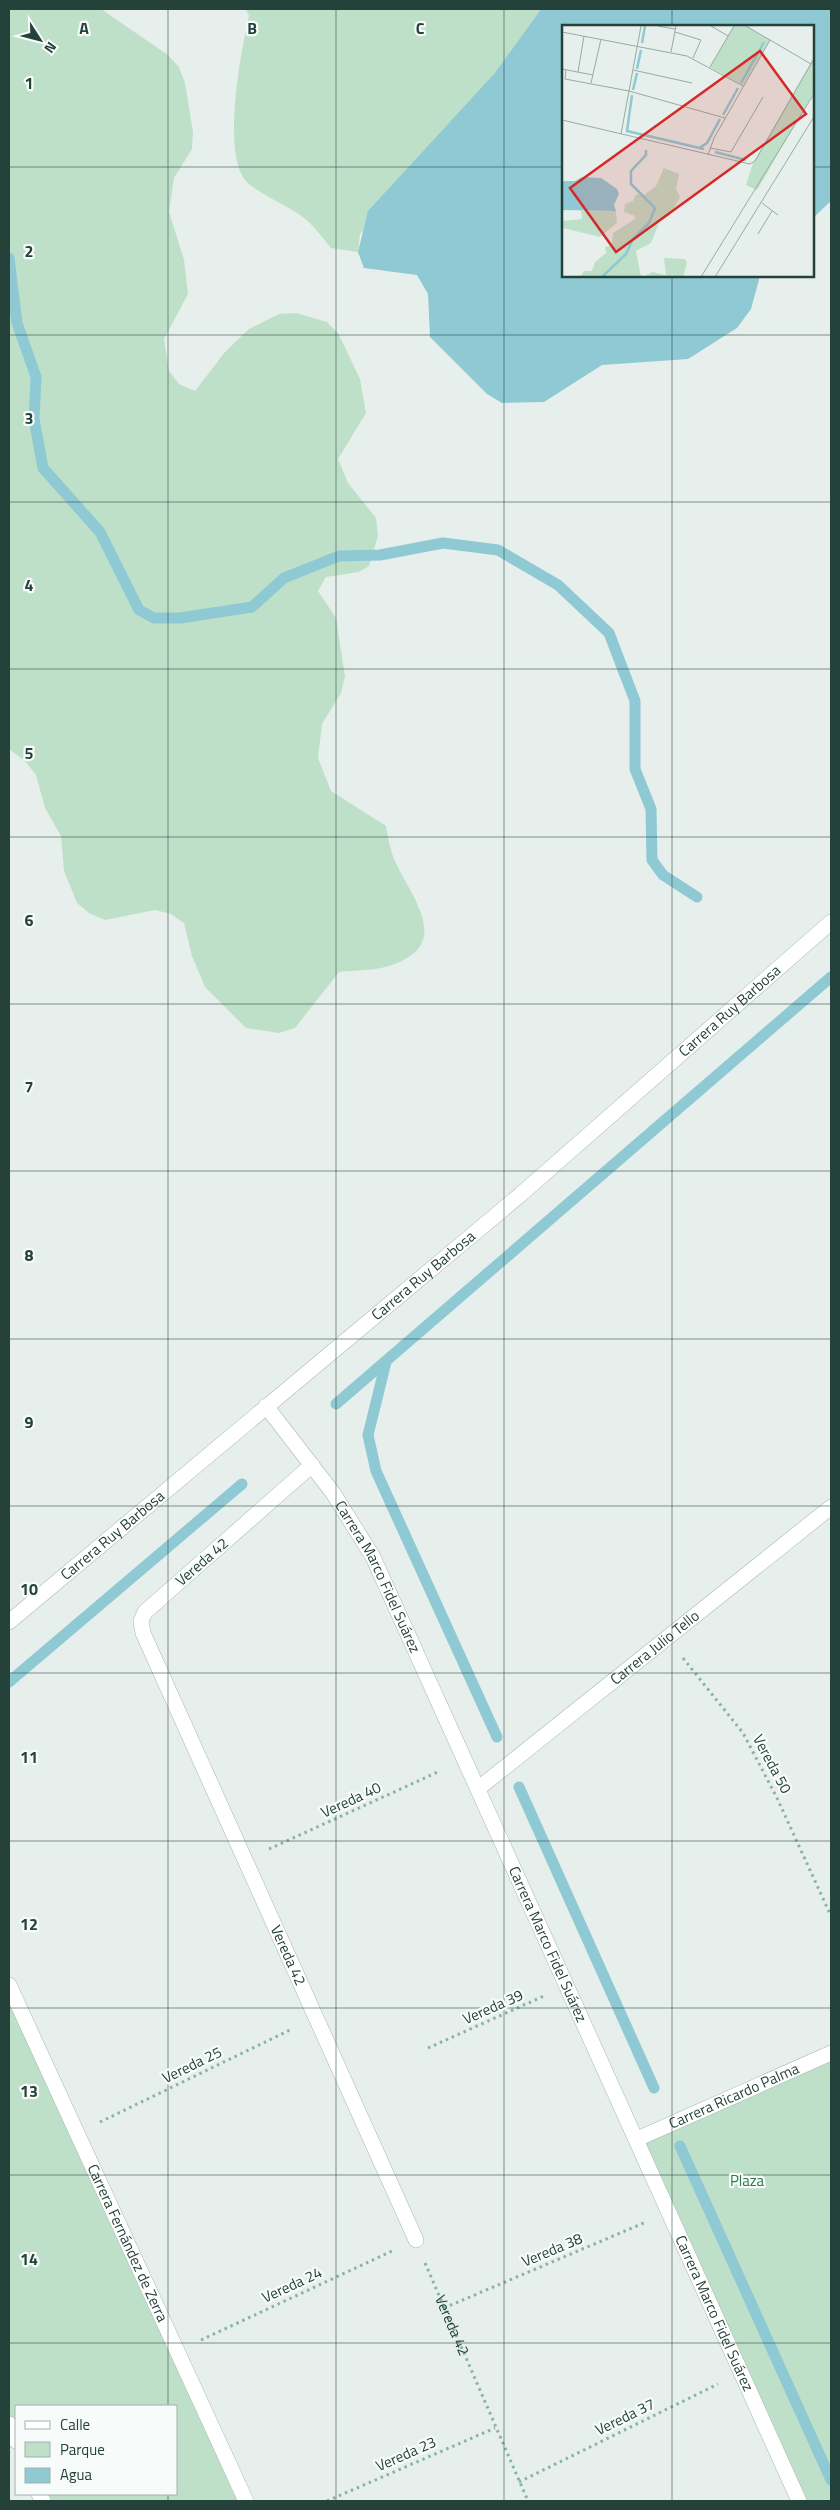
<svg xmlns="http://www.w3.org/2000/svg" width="840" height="2510" viewBox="0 0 840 2510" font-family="'Titillium Web',sans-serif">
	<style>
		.green { fill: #bfe0c8 }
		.water { fill: #8ec9d4 }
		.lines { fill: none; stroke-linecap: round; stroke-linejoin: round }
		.stream { stroke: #8ec9d4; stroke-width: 11 }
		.street-casing { stroke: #a8b8b2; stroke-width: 16 }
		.secondary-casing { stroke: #a4bbb3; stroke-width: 16 }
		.path { stroke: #86b3a5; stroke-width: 3; stroke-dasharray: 2.5 4; stroke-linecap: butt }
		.street { stroke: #fff; stroke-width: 15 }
		.secondary { stroke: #fff; stroke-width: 15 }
		.grid { fill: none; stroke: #24423a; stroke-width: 1; stroke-opacity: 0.55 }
		.labels { text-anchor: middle; stroke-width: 4.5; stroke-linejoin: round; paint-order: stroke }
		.street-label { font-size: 15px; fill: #24423a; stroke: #f7fbf9 }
		.park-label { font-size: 15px; fill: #2d7a4b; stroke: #f7fbf9 }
		.inset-river { fill: none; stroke: #8ec9d4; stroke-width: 2.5 }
		.inset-road { fill: none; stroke: #98aaa4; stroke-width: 1 }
		.view { fill: #d62828; fill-opacity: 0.15; stroke: #d62828; stroke-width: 2.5 }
		.inset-edge { fill: none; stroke: #24423a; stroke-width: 2.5 }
		.grid-label { font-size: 16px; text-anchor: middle; font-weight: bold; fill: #24423a; stroke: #f7fbf9; stroke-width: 4.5; stroke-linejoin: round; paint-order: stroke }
	</style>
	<rect width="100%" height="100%" fill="#e6efeb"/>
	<g class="green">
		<path d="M9 9H101L168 55 179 67 185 83 193 132 192 149 174 178 169 212 184 260 188 294 164 339 169 371 179 384 195 391 225 352 249 329 279 314 296 313 327 322 338 333 360 379 366 413 338 459 348 483 376 518 378 536 369 566 359 572 326 577 318 591 336 618 345 676 341 693 322 724 318 758 331 791 386 826C388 837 390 849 394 859 411 897 454 944 392 965 376 971 356 970 339 972L295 1028 279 1033 246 1028 205 987 192 956 184 923 171 914 155 910 105 920 89 913 77 903 64 871 61 836 45 808 36 775 25 761 9 749Z"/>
		<path d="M246 9H541L494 74 360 234 358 252 331 248C322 237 312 223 300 215 287 206 254 191 245 180 222 151 241 51 249 16Z"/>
		<path d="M9 1985 246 2501H43L39 2494H176V2406H16V2441L9 2424Z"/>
		<path d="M831 2053V2501H799L637 2139Z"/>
	</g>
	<path class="water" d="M541 9H831V201L814 217V26H564V276H760L751 309 737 328 688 359 602 365 544 402 502 403 487 394 430 337 428 294 417 275 364 268 358 252 368 211 494 74Z"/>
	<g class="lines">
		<g class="stream">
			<path d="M9 258 17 323 36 377 34 419 43 468 100 532 139 610 154 618H180L252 607 284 578 339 556 380 555 443 543 498 550 558 585 609 633 635 701V769L651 809 652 860 663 875 697 897"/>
			<path d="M386 1362 368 1435 376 1471 497 1737"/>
			<path d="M336 1404 831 977"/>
			<path d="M9 1682 242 1484"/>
			<path d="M519 1787 654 2088"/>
			<path d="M680 2146 831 2480"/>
		</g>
		<g class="street-casing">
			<g id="street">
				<path id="s2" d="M266 1406 333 1493 373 1557 799 2501"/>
				<path id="s3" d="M312 1465 145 1612 141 1621 143 1633 416 2240"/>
				<path id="s4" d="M9 1622 520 1195 831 922"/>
				<path id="s5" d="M479 1788 831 1507"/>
				<path id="s6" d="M9 1985 246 2501"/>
				<path id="s7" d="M637 2139 831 2053"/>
			</g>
		</g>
		<g class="secondary-casing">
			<g id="secondary">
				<path d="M9 2424 16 2441"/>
				<path d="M39 2494 43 2501"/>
			</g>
		</g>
		<g class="path">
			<path d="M683 1658 743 1733 777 1798 831 1916"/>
			<path d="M269 1849 440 1771"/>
			<path d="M428 2048 544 1996"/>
			<path d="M100 2122 292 2029"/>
			<path id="s1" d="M425 2263 528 2501"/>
			<path d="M444 2308 646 2222"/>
			<path d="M201 2340 392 2251"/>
			<path d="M519 2482 718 2384"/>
			<path d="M327 2501 495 2428"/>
		</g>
		<use href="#street" class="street"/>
		<use href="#secondary" class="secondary"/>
	</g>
	<path class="grid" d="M168 9V2406M336 9V2501M504 9V2501M672 9V26M9 167H564M814 167H831M672 276V2501M9 335H831M9 502H831M9 669H831M9 837H831M9 1004H831M9 1171H831M9 1339H831M9 1506H831M9 1673H831M9 1841H831M9 2008H831M9 2175H831M9 2343H831M168 2494V2501"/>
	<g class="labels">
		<g class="street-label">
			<text dy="5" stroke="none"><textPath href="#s4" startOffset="945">Carrera Ruy Barbosa</textPath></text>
			<text dy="5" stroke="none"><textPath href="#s4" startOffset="540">Carrera Ruy Barbosa</textPath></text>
			<text dy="5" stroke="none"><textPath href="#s4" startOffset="135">Carrera Ruy Barbosa</textPath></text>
			<text transform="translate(202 1562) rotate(-41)" y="5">Vereda 42</text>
			<text dy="5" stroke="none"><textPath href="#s2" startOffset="205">Carrera Marco Fidel Suárez</textPath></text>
			<text dy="5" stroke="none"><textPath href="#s5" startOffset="225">Carrera Julio Tello</textPath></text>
			<text transform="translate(772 1764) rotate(62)" y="5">Vereda 50</text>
			<text transform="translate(351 1800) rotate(-25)" y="5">Vereda 40</text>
			<text dy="5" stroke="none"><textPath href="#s2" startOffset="610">Carrera Marco Fidel Suárez</textPath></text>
			<text dy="5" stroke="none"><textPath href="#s3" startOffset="598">Vereda 42</textPath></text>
			<text transform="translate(493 2007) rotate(-24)" y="5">Vereda 39</text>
			<text transform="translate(192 2065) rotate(-26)" y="5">Vereda 25</text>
			<text dy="5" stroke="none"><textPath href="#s7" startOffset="106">Carrera Ricardo Palma</textPath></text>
			<text dy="5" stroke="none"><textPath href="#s6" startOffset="284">Carrera Fernández de Zerra</textPath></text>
			<text transform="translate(552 2250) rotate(-23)" y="5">Vereda 38</text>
			<text transform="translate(292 2285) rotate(-25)" y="5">Vereda 24</text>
			<text dy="5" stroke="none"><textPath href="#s2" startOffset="1015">Carrera Marco Fidel Suárez</textPath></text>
			<text dy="5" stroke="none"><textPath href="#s1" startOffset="68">Vereda 42</textPath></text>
			<text transform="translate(625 2417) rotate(-26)" y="5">Vereda 37</text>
			<text transform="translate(406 2454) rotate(-24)" y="5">Vereda 23</text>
		</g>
		<g class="park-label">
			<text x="747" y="2186">Plaza</text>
		</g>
	</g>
	<g transform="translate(562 25)">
		<rect width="252" height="252" fill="#e6efeb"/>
		<path d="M172 1H184L208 15 181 61 148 42ZM252 32V67L195 165 184 160 191 138ZM102 143 117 149 114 164 118 172 108 190 97 198 89 218 74 226 79 252H18L22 246H30L33 237 44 228 43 222 50 220 51 208 73 194V191L62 187 63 179 71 176 74 169 82 170 94 161ZM19 186H54L55 198 38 212 1 203V196L20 194ZM102 233 123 234 125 238 121 252H82L90 247 104 250Z" fill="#bfe0c8"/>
		<path d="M20 152 39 153 55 164 57 169 52 180 54 186 0 185V156H13Z" fill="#8ec9d4"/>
		<path class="inset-river" d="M80 18 83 1M75 44 79 25M179 58 202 17M71 65 75 48M70 70 65 106 142 124M161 90 176 63M137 123 145 118 158 94M153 127 184 135M40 252 64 229 71 214 87 198 93 183 69 159V146L84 130V125"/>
		<path class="inset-road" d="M96 1 113 4M149 1 166 11M184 1 249 39M0 7 125 31 181 61M113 7 139 15 131 33M109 27 114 1M148 42 172 1M0 44 31 50M4 45 3 54 67 66 163 93M71 45 130 58M16 47 22 11M29 58 39 14M0 95 188 139 193 136 253 32M59 109 79 1M148 123 169 127 201 72M146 130 152 113 208 15M200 178 216 190M196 209 210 186M139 252 253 67M153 252 253 90"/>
		<path class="view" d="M198 26 244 89 54 227 8 163Z"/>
		<rect width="252" height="252" class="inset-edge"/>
	</g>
	<g class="grid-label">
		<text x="84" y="34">A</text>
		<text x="252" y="34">B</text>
		<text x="420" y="34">C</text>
		<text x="29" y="89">1</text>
		<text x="29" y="257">2</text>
		<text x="29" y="424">3</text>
		<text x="29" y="591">4</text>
		<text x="29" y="759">5</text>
		<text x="29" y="926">6</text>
		<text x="29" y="1093">7</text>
		<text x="29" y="1261">8</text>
		<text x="29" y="1428">9</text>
		<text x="29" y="1595">10</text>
		<text x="29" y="1763">11</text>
		<text x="29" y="1930">12</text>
		<text x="29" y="2097">13</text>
		<text x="29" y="2265">14</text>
	</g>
	<rect width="840" height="2510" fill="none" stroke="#24423a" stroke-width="20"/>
	<rect x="15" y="2405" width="162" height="90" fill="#f7fbf9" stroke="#a3b1ad"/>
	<rect x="25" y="2421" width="25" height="8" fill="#ffffff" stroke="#a3b1ad"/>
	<text x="60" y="2430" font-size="15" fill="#24423a">Calle</text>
	<rect x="25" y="2442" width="25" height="15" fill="#bfe0c8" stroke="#a3b1ad"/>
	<text x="60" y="2455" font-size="15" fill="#24423a">Parque</text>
	<rect x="25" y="2468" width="25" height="15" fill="#8ec9d4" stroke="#a3b1ad"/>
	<text x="60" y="2480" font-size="15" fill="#24423a">Agua</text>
	<g transform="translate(40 40) rotate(126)" stroke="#f7fbf9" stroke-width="4" paint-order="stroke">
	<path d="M0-4L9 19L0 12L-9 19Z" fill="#24423a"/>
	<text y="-8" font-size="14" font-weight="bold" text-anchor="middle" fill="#24423a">N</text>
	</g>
</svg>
